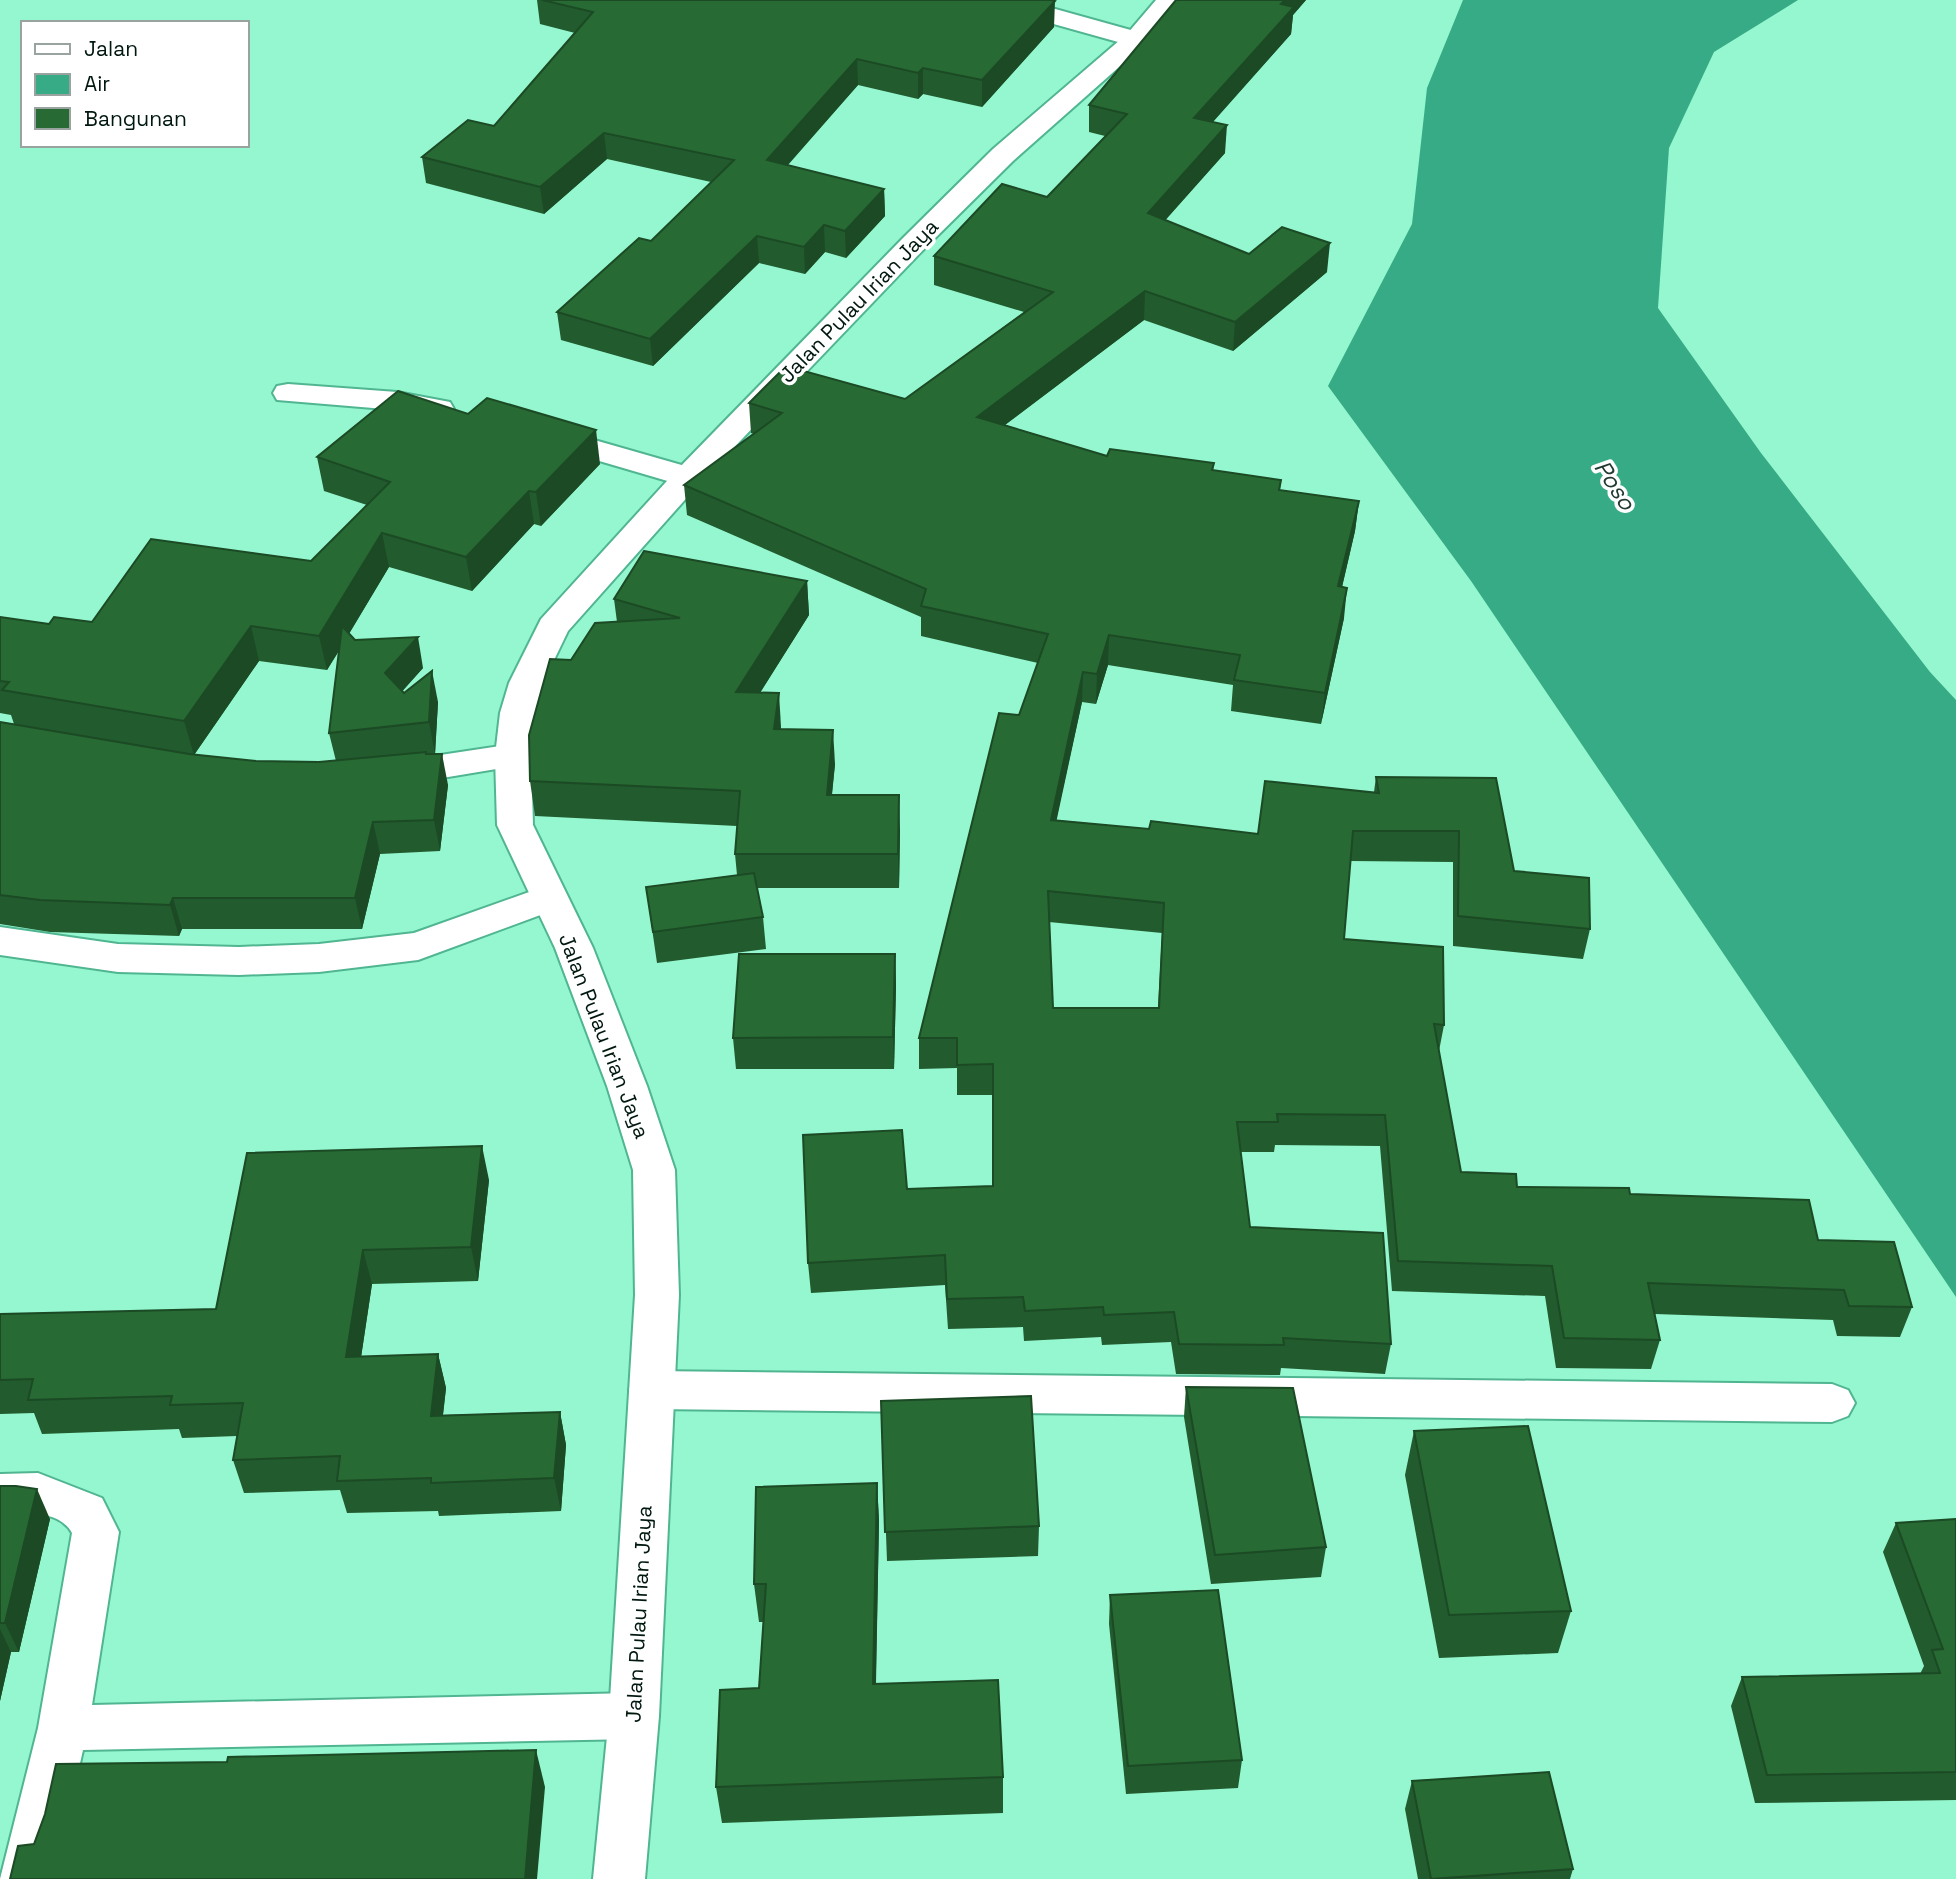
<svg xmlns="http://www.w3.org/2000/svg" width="1956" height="1879" viewBox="0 0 1956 1879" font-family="'Space Grotesk',sans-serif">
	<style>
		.water { fill: #37ab85 }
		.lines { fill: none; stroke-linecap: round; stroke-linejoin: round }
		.minor-casing { stroke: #50b591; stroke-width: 4 }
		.tertiary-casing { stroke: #50b591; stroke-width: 4 }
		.minor { fill: #fff; fill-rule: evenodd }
		.tertiary { fill: #fff; fill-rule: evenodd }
		.wall { fill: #225b2d; fill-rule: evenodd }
		.shaded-wall { fill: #1b4a24 }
		.building { fill: #276a34; stroke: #1b4a24; stroke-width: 2; fill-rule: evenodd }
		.labels { text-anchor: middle; stroke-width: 7; stroke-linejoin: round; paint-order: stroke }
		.street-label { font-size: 21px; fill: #00180e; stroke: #fff }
		.water-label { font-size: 23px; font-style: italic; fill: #223b31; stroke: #fff }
	</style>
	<rect width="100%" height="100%" fill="#94f7d0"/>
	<path class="water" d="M1463 0H1798L1714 52 1669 148 1658 308 1761 453 1930 672 1956 700V1297L1471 581 1328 386 1412 224 1427 88Z"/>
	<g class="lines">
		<g class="minor-casing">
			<g id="minor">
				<path d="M982 0H1023L1145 34 1149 39 1145 44 1136 47 986 5Z"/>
				<path d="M288 384 397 392 450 402 454 409 450 416 439 418 397 410 277 400 273 393 277 386Z"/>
				<path d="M549 427 699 470 704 477 699 484 688 487 538 443 533 436 538 429Z"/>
				<path d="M513 744 526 748 531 756 526 764 394 786 381 782 376 774 381 766 394 762Z"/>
				<path d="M549 885 562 889 568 898 562 907 418 960 319 972 239 975 118 972 0 955V927L118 944 239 947 319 944 414 933Z"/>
				<path d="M651 1371 1832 1384 1848 1390 1855 1403 1848 1416 1832 1422 651 1409 635 1403 629 1390 635 1377Z"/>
				<path d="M38 1473 102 1498 119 1532 92 1705 634 1693 652 1700 659 1716 652 1732 634 1739 83 1750 61 1849 50 1879H0L38 1728 72 1533C59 1509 23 1513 0 1514V1474Z"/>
			</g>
		</g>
		<g class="tertiary-casing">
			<path id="tertiary" d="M1156 0H1183L1145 44 1013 161 922 251 699 484 568 631 543 683 536 713 531 756 533 825 593 948 647 1086 675 1170 679 1295 659 1716 645 1879H593L609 1716 635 1295 633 1170 607 1086 555 948 497 825 495 756 500 713 509 683 541 619 677 470 902 239 993 149 1127 34Z"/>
		</g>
		<use href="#minor" class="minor"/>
		<use href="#tertiary" class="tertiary"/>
	</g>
	<g class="wall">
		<path d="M537 0H1051L1054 27 982 107 923 94 918 99 858 85 788 165 884 189 885 216 846 258 825 252 805 274 759 263 653 366 561 340 557 312 651 241 711 182 607 159 544 214 426 183 422 157 494 126 575 33 540 24Z"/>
		<path d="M1176 0H1306L1293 15 1291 34 1213 122 1225 153 1165 220 1249 254 1327 272 1233 351 1144 320 1005 425 1107 456 1214 463 1213 471 1281 480 1280 490 1359 501 1355 531 1342 587 1344 618 1321 724 1231 711 1233 685 1108 665 1096 704 1082 702 1056 820 1149 829 1258 834 1374 792 1376 777 1496 778 1514 871 1590 929 1583 959 1453 946V862L1350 861 1344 939 1444 1025 1439 1051 1461 1172 1517 1187 1630 1194 1818 1240 1912 1307 1900 1337 1837 1336 1833 1320 1655 1314 1660 1340 1651 1369 1556 1368 1545 1296 1392 1291 1380 1146 1275 1145 1274 1152H1241L1250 1227 1391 1344 1385 1374 1281 1368 1280 1375 1176 1374 1171 1342 1102 1345 1101 1337 1024 1341 1023 1327 948 1329 945 1285 811 1293 808 1263 907 1189 993 1186V1095H957V1068L919 1069V1038L1019 715 1038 663 921 636V617L687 515 684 485 754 434 751 433 749 403 905 399 1024 312 934 285V256L1047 197 1105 136 1089 132V105ZM1049 922 1162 933 1158 1008H1053Z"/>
		<path d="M317 457 600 464 541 526 534 524 472 591 389 567 349 634 355 640 423 668 402 691 404 693 438 702 435 754H427L448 785 440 851 380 854 362 929H182L179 936 50 932 0 924V722L14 724 11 715 0 713V617L49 624 92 622 311 561 367 505 324 491ZM339 651 329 733 336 761 319 762 256 761 194 755 259 661 327 670Z"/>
		<path d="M807 581 809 615 760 693 781 729 835 764 832 795 900 830 899 888H757L763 917 766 949 657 963 646 887 737 875 735 854 737 826 535 816 530 781 617 622 614 599Z"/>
		<path d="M895 954 896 986 894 1069H736L733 1038Z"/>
		<path d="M489 1180 478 1281 372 1284 361 1357 438 1354 446 1388 443 1415 560 1412 566 1445 561 1511 439 1516 438 1511 347 1513 340 1490 244 1493 233 1460 237 1436 182 1438 179 1429 42 1434 34 1413 0 1414V1314L216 1309Z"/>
		<path d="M1186 1387 1326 1547 1321 1577 1211 1584 1184 1417Z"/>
		<path d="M881 1401 1039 1526 1038 1556 887 1561Z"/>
		<path d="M1414 1431 1571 1611 1558 1653 1439 1658 1405 1475Z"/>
		<path d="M877 1483 879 1521 876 1684 1003 1777V1813L722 1823 716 1787 759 1688 763 1622H759L754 1584Z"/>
		<path d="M0 1486 50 1519 19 1652H11L0 1701Z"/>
		<path d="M1956 1519V1800L1755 1803 1731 1706 1742 1677 1920 1674 1924 1666 1883 1552 1896 1523Z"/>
		<path d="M1110 1595 1242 1760 1238 1788 1126 1794 1109 1624Z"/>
		<path d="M1412 1781 1573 1869 1570 1879H1418L1405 1809Z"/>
	</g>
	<g class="shaded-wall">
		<path d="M1285 0H1306L1293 15 1291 34 1192 145 1194 118Z"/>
		<path d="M1055 1 1054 27 982 107V80Z"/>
		<path d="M857 59 858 85 768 187 767 160Z"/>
		<path d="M923 68V94L918 99V73Z"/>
		<path d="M1227 125 1225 153 1146 242 1148 213Z"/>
		<path d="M604 133 607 159 544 214 540 187Z"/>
		<path d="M884 189 885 216 846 258 845 231Z"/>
		<path d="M824 225 825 252 805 274 804 247Z"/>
		<path d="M757 236 759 263 653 366 650 339Z"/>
		<path d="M1330 243 1327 272 1233 351 1235 322Z"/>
		<path d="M1145 291 1144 320 977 446V417Z"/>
		<path d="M596 430 600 464 541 526 536 492Z"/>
		<path d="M529 491 534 524 472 591 466 557Z"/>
		<path d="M1359 501 1355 531 1335 617 1338 586Z"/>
		<path d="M382 533 389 567 327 670 319 636Z"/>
		<path d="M807 581 809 615 739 726 736 692Z"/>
		<path d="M1347 588 1344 618 1321 724 1325 693Z"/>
		<path d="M251 626 259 661 194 755 184 721Z"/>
		<path d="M1109 635 1108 665 1096 704 1097 674Z"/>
		<path d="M418 637 423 668 391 704 385 673Z"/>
		<path d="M432 671 438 702 435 754 429 722Z"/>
		<path d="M1083 672 1082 702 1050 851 1051 820Z"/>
		<path d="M779 693 781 727 777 763 774 729Z"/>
		<path d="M833 730 835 764 828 830 827 795Z"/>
		<path d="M442 754 448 785 440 851 434 820Z"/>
		<path d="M899 795 900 830 899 888 898 854Z"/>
		<path d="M373 822 380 854 362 929 355 898Z"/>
		<path d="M173 898 182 929 179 936 170 905Z"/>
		<path d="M895 954 896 986 894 1069 893 1037Z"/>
		<path d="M482 1146 489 1180 478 1281 471 1247Z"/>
		<path d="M363 1250 372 1284 356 1391 346 1357Z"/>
		<path d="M438 1354 446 1388 439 1449 431 1416Z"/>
		<path d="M560 1412 566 1445 561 1511 554 1478Z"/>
		<path d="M877 1483 879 1521 875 1721 873 1684Z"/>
		<path d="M37 1489 50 1519 19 1652 5 1623Z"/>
		<path d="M0 1629 11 1652 0 1701Z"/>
		<path d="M536 1750 545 1787 537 1879H525Z"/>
	</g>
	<g class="building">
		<path d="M542 0H1051L1055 1 982 80 923 68 918 73 857 59 767 160 884 189 845 231 824 225 804 247 757 236 650 339 557 312 639 238 651 241 734 160 604 133 540 187 422 157 468 120 494 126 593 12Z"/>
		<path d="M1176 0H1285L1281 4 1294 7 1194 118 1227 125 1148 213 1249 254 1282 227 1330 243 1235 322 1145 291 977 417 1107 456 1110 449 1214 463 1212 470 1281 480 1279 490 1359 501 1338 586 1347 588 1325 693 1234 680 1240 655 1109 635 1097 674 1083 672 1051 820 1149 829 1151 821 1258 834 1265 781 1379 793 1376 777 1496 778 1514 871 1589 878 1590 929 1458 916 1459 831H1353L1344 939 1443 947 1444 1025 1434 1024 1461 1172 1516 1174 1517 1187 1629 1188 1630 1194 1809 1200 1818 1240 1894 1242 1912 1307 1849 1306 1844 1290 1648 1283 1660 1340 1564 1338 1552 1266 1398 1261 1385 1115 1277 1114 1278 1122H1237L1250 1227 1383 1233 1391 1344 1283 1338 1284 1345 1179 1344 1174 1312 1104 1315 1103 1307 1025 1311 1023 1297 947 1299 945 1255 808 1263 803 1135 902 1130 907 1189 993 1186V1064L957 1065V1038H919L999 713 1019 715 1048 634 921 606 926 589 684 485 782 413 749 403 786 366 905 399 1053 292 934 256 1002 184 1047 197 1127 114 1089 105ZM1048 891 1164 903 1159 1008H1053Z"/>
		<path d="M398 391 468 414 487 398 596 430 536 492 529 491 466 557 382 533 319 636 251 626 184 721 2 690 9 682 0 681V617L49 624 54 617 92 622 151 539 311 561 390 482 317 457Z"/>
		<path d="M644 551 807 581 736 692 779 693 774 729 833 730 827 795H899L898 854H735L740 791 530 781 529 735 550 659 571 660 595 623 680 618 614 599Z"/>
		<path d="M342 626 355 640 418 637 385 673 404 693 432 671 429 722 329 733Z"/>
		<path d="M0 722 189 754 256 761 319 762 426 752V754H442L434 820 373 822 355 898H173L170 905 40 900 0 895Z"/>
		<path d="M754 873 763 917 653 932 646 887Z"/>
		<path d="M739 954H895L893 1037 733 1038Z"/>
		<path d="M482 1146 471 1247 363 1250 346 1357 438 1354 431 1416 560 1412 554 1478 431 1483V1478L337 1481 340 1456 233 1460 243 1403 170 1405 172 1396 28 1400 33 1379 0 1380V1314L216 1309 247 1153Z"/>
		<path d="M1186 1387 1293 1388 1326 1547 1215 1555Z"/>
		<path d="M1031 1396 1039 1526 885 1532 881 1401Z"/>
		<path d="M1528 1426 1571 1611 1449 1615 1414 1431Z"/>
		<path d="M877 1483 873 1684 998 1680 1003 1777 716 1787 720 1690 759 1688 766 1584H754L756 1487Z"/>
		<path d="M0 1486H16L37 1489 5 1623H0Z"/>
		<path d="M1956 1519V1772L1767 1775 1742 1677 1940 1673 1932 1650 1943 1649 1896 1523Z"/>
		<path d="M1218 1590 1242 1760 1128 1766 1110 1595Z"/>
		<path d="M536 1750 525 1879H10L18 1846 34 1844 45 1814 56 1764 227 1762 228 1757Z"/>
		<path d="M1549 1772 1573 1869 1431 1879 1412 1781Z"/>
	</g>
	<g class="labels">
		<g class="street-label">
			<text transform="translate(859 301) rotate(-46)" y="7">Jalan Pulau Irian Jaya</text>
			<text transform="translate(604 1036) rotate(69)" y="7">Jalan Pulau Irian Jaya</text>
			<text transform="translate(639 1614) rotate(-87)" y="7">Jalan Pulau Irian Jaya</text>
		</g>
		<g class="water-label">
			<text transform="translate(1615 485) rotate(57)" y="8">Poso</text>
		</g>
	</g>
	<rect x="21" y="21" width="228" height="126" fill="#ffffff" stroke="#99a39f" stroke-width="2"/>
	<rect x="35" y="44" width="35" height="10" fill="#ffffff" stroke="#99a39f" stroke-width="2"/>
	<text x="84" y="56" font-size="21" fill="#00180e">Jalan</text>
	<rect x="35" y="74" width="35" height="21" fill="#37ab85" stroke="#99a39f" stroke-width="2"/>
	<text x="84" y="91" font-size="21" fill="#00180e">Air</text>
	<rect x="35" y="108" width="35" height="21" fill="#276a34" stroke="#99a39f" stroke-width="2"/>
	<text x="84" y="126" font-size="21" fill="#00180e">Bangunan</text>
</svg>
